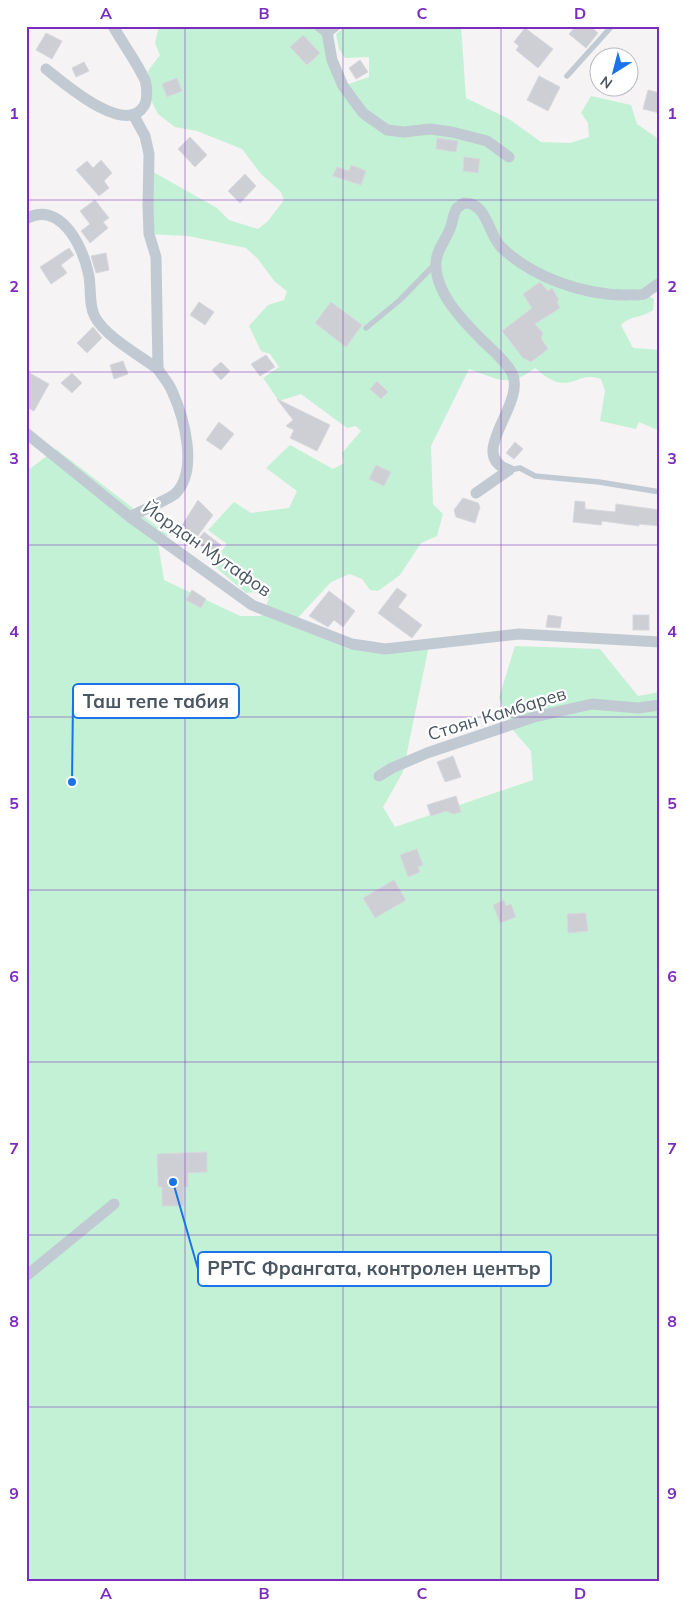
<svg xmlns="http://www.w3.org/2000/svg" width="686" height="1607" viewBox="0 0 686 1607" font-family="Mulish,sans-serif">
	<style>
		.green { fill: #c3f1d5 }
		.building { fill: #cdcfd5; stroke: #d7d9de }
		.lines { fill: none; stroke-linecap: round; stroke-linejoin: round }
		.lane { stroke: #c1cad2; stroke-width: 5.5 }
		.street { stroke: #c1cad2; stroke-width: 11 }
		.grid { fill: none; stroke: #7b2cbf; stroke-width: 1; stroke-opacity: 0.55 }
		.labels { text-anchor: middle; stroke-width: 4.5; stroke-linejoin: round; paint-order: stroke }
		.street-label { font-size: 18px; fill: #4a5661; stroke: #fff }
		.leader { fill: none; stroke: #1a73e8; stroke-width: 2 }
		.callout-dot { fill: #1a73e8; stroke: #fff; stroke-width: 2 }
		.callout { fill: #fff; stroke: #1a73e8; stroke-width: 2 }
		.callout-label { font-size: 19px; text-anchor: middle; font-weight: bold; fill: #4a5661 }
		.neatline { fill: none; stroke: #7b2cbf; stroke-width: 2 }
		.grid-label { font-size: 16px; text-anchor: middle; font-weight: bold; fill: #7b2cbf }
	</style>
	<rect width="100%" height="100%" fill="#f5f3f3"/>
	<path class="green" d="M159 26H314L323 33 343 86 369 77V57L345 58 339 49 336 34 346 26H461L466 98 509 119 541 142 570 143 589 137 588 123 581 113 591 96 631 105 637 124 660 140V283L644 294 654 299 653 310C642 318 631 315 621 325L633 348 660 350V431L639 422 636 429 600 421 605 391 601 379C580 373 580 383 563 383 553 383 542 374 535 368 507 389 499 379 469 369L431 446 433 504 443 514 437 536 421 543 400 575 378 591 370 590 362 579 350 574 331 582 294 622 349 649 428 650 403 772 383 807 395 827 533 780 531 751 512 729 499 698 515 646 600 649 638 696 660 692V1581H26V467L31 468 56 449 168 535 158 543 164 580 240 616H261L269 599 254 592 246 593 212 564 227 544 208 530 234 502 251 513 289 508 297 491 266 468 290 445 333 469 344 463 342 453 361 431 356 426 347 428 301 394 279 401 263 378 279 367 270 354 261 351 249 326 268 305 284 300 287 291 275 282 257 258 246 248 188 236 149 234 148 169 217 208 229 220 258 229 268 221 284 200 281 192 261 174 242 149 197 131 175 127 158 114 152 102 148 71 160 55 155 43Z"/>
	<g class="building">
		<path d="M576 26H590L598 33 586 48 569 34Z"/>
		<path d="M525 28 553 49 538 68 516 50 519 46 514 42Z"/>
		<path d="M46 33 62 41 52 59 36 50Z"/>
		<path d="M303 35 320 53 307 65 290 47Z"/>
		<path d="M360 60 368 72 356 79 349 68Z"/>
		<path d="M84 62 89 71 76 77 72 68Z"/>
		<path d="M539 76 560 87 548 111 527 100Z"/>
		<path d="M177 78 182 91 167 97 162 84Z"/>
		<path d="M648 90 660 93V113L643 109Z"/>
		<path d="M190 137 207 155 195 167 178 149Z"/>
		<path d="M437 138 458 141 456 152 436 149Z"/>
		<path d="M464 157 480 159 478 173 463 171Z"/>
		<path d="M101 160 112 173 104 181 109 188 99 196 76 170 87 161 93 168Z"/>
		<path d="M351 165 366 171 361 185 333 176 337 167 349 171Z"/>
		<path d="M245 174 256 186 240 203 228 191Z"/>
		<path d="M95 200 109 218 103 222 108 228 90 243 81 231 90 224 80 211Z"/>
		<path d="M69 248 74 255 61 265 67 273 51 284 40 267Z"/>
		<path d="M106 253 109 270 96 273 91 256Z"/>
		<path d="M540 282 548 291 552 288 559 300 557 302 560 308 535 324 543 333 541 338 548 349 531 362 523 358 502 331 532 308 523 294Z"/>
		<path d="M199 302 214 312 205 325 190 315Z"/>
		<path d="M331 302 362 325 346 347 315 323Z"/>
		<path d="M93 327 102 338 87 353 77 343Z"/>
		<path d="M266 355 275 367 260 376 251 364Z"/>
		<path d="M123 361 128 374 114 379 110 365Z"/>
		<path d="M221 362 230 371 221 380 212 370Z"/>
		<path d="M26 371 49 384 34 411 26 407Z"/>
		<path d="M72 373 82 383 72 393 61 383Z"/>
		<path d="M377 381 388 392 381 399 370 389Z"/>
		<path d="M277 399 330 425 317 451 290 438 294 430 286 426 293 420Z"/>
		<path d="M219 422 234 434 221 450 206 440Z"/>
		<path d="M515 442 523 449 514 459 506 453Z"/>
		<path d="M376 465 391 472 384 486 369 479Z"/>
		<path d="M463 498 478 503 480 507 475 523 456 517 454 510Z"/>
		<path d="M198 500 213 515 197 537 181 527Z"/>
		<path d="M575 501 585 502V509L615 512 616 504 660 510V526L639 524V526L602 521 601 525 573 522Z"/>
		<path d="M204 532 221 545 213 555 196 542Z"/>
		<path d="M397 588 407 595 398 607 422 625 412 638 378 613Z"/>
		<path d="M192 590 206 599 201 608 186 600Z"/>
		<path d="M329 591 355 611 343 627 334 620 328 627 309 616Z"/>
		<path d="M548 615 562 617 560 628 546 627Z"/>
		<rect x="633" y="615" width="16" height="15"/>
		<path d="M453 756 461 777 445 782 437 762Z"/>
		<path d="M456 796 461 812 453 814 446 811 431 816 427 805Z"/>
		<path d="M417 849 423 865 418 867 420 872 408 877 400 855Z"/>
		<path d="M394 880 406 900 375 918 363 898Z"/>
		<path d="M504 900 506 906 511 904 516 917 500 923 493 905Z"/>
		<path d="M586 913 588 931 568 933 567 914Z"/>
		<path d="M207 1152V1172L188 1173V1187H184V1206H162V1187H158L157 1154Z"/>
	</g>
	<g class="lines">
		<g class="lane">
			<path d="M567 76 612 26"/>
			<path d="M366 328 400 300 435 264"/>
			<path d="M509 470 520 468 535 476 599 482 660 492"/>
		</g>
		<g class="street">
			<path d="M319 26 327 32 335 26"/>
			<path d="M327 32 332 60 343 86 363 113 387 130 404 132 430 129 452 132 487 141 509 157"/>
			<path d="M46 69C64 83 125 137 144 106 148 100 147 86 145 80 136 61 123 44 113 26"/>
			<path d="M26 219C59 200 82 244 88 272 92 286 88 304 95 317 106 337 139 355 158 369L156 257 149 234 148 206 149 154 145 136 134 116"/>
			<path d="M26 433 130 517 252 605 352 644 385 649 519 634 660 642"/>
			<path d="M509 470C465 455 527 404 512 373 505 360 491 349 481 339 462 320 436 293 436 265 435 251 447 239 451 226 453 220 453 214 457 208L464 203C487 202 488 234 501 247 532 277 583 295 625 295 630 294 639 296 644 294 649 291 654 286 660 283"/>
			<path d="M476 493 509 470"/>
			<path d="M130 517C139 512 169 499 175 494 199 471 184 417 172 391 169 383 162 376 158 369"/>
			<path d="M379 776 392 768 427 753 534 717 592 704 638 708 660 705"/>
			<path d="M26 1276 114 1204"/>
		</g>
	</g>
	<path class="grid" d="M185 26V1581M343 26V1581M501 26V1581M26 200H660M26 372H660M26 545H660M26 717H660M26 890H660M26 1062H660M26 1235H660M26 1407H660"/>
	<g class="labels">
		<g class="street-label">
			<text transform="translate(207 549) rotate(35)" y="6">Йордан Мутафов</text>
			<text transform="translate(497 714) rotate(-17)" y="6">Стоян Камбарев</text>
		</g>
	</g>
	<path class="leader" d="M72 782L73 701M173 1182L198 1269"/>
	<g class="callout-dot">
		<circle cx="72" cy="782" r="5"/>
		<circle cx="173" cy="1182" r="5"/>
	</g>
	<g class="callout">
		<rect x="73" y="684" width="166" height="34" rx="5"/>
		<rect x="198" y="1252" width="353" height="34" rx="5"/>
	</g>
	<g class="callout-label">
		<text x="156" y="708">Таш тепе табия</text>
		<text x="374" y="1275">РРТС Франгата, контролен център</text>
	</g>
	<rect width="686" height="1607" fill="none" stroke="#ffffff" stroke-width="55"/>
	<g transform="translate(614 72) rotate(216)"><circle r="24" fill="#ffffff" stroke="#b7bbc0"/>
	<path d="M0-4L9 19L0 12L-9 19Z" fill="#1a73e8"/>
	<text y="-8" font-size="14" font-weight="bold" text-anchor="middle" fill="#4a5661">N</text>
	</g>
	<rect x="28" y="28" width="630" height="1552" class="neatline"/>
	<g class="grid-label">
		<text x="106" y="19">A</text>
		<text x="264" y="19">B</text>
		<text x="422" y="19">C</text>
		<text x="580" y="19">D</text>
		<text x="14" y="119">1</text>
		<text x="672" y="119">1</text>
		<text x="14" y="292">2</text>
		<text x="672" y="292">2</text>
		<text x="14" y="464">3</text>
		<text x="672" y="464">3</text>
		<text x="14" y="637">4</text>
		<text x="672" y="637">4</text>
		<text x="14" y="809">5</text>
		<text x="672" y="809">5</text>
		<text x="14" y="982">6</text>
		<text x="672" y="982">6</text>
		<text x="14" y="1154">7</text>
		<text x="672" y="1154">7</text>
		<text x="14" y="1327">8</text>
		<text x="672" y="1327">8</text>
		<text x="14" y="1499">9</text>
		<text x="672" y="1499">9</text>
		<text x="106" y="1599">A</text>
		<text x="264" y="1599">B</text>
		<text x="422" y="1599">C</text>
		<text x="580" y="1599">D</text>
	</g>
</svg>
